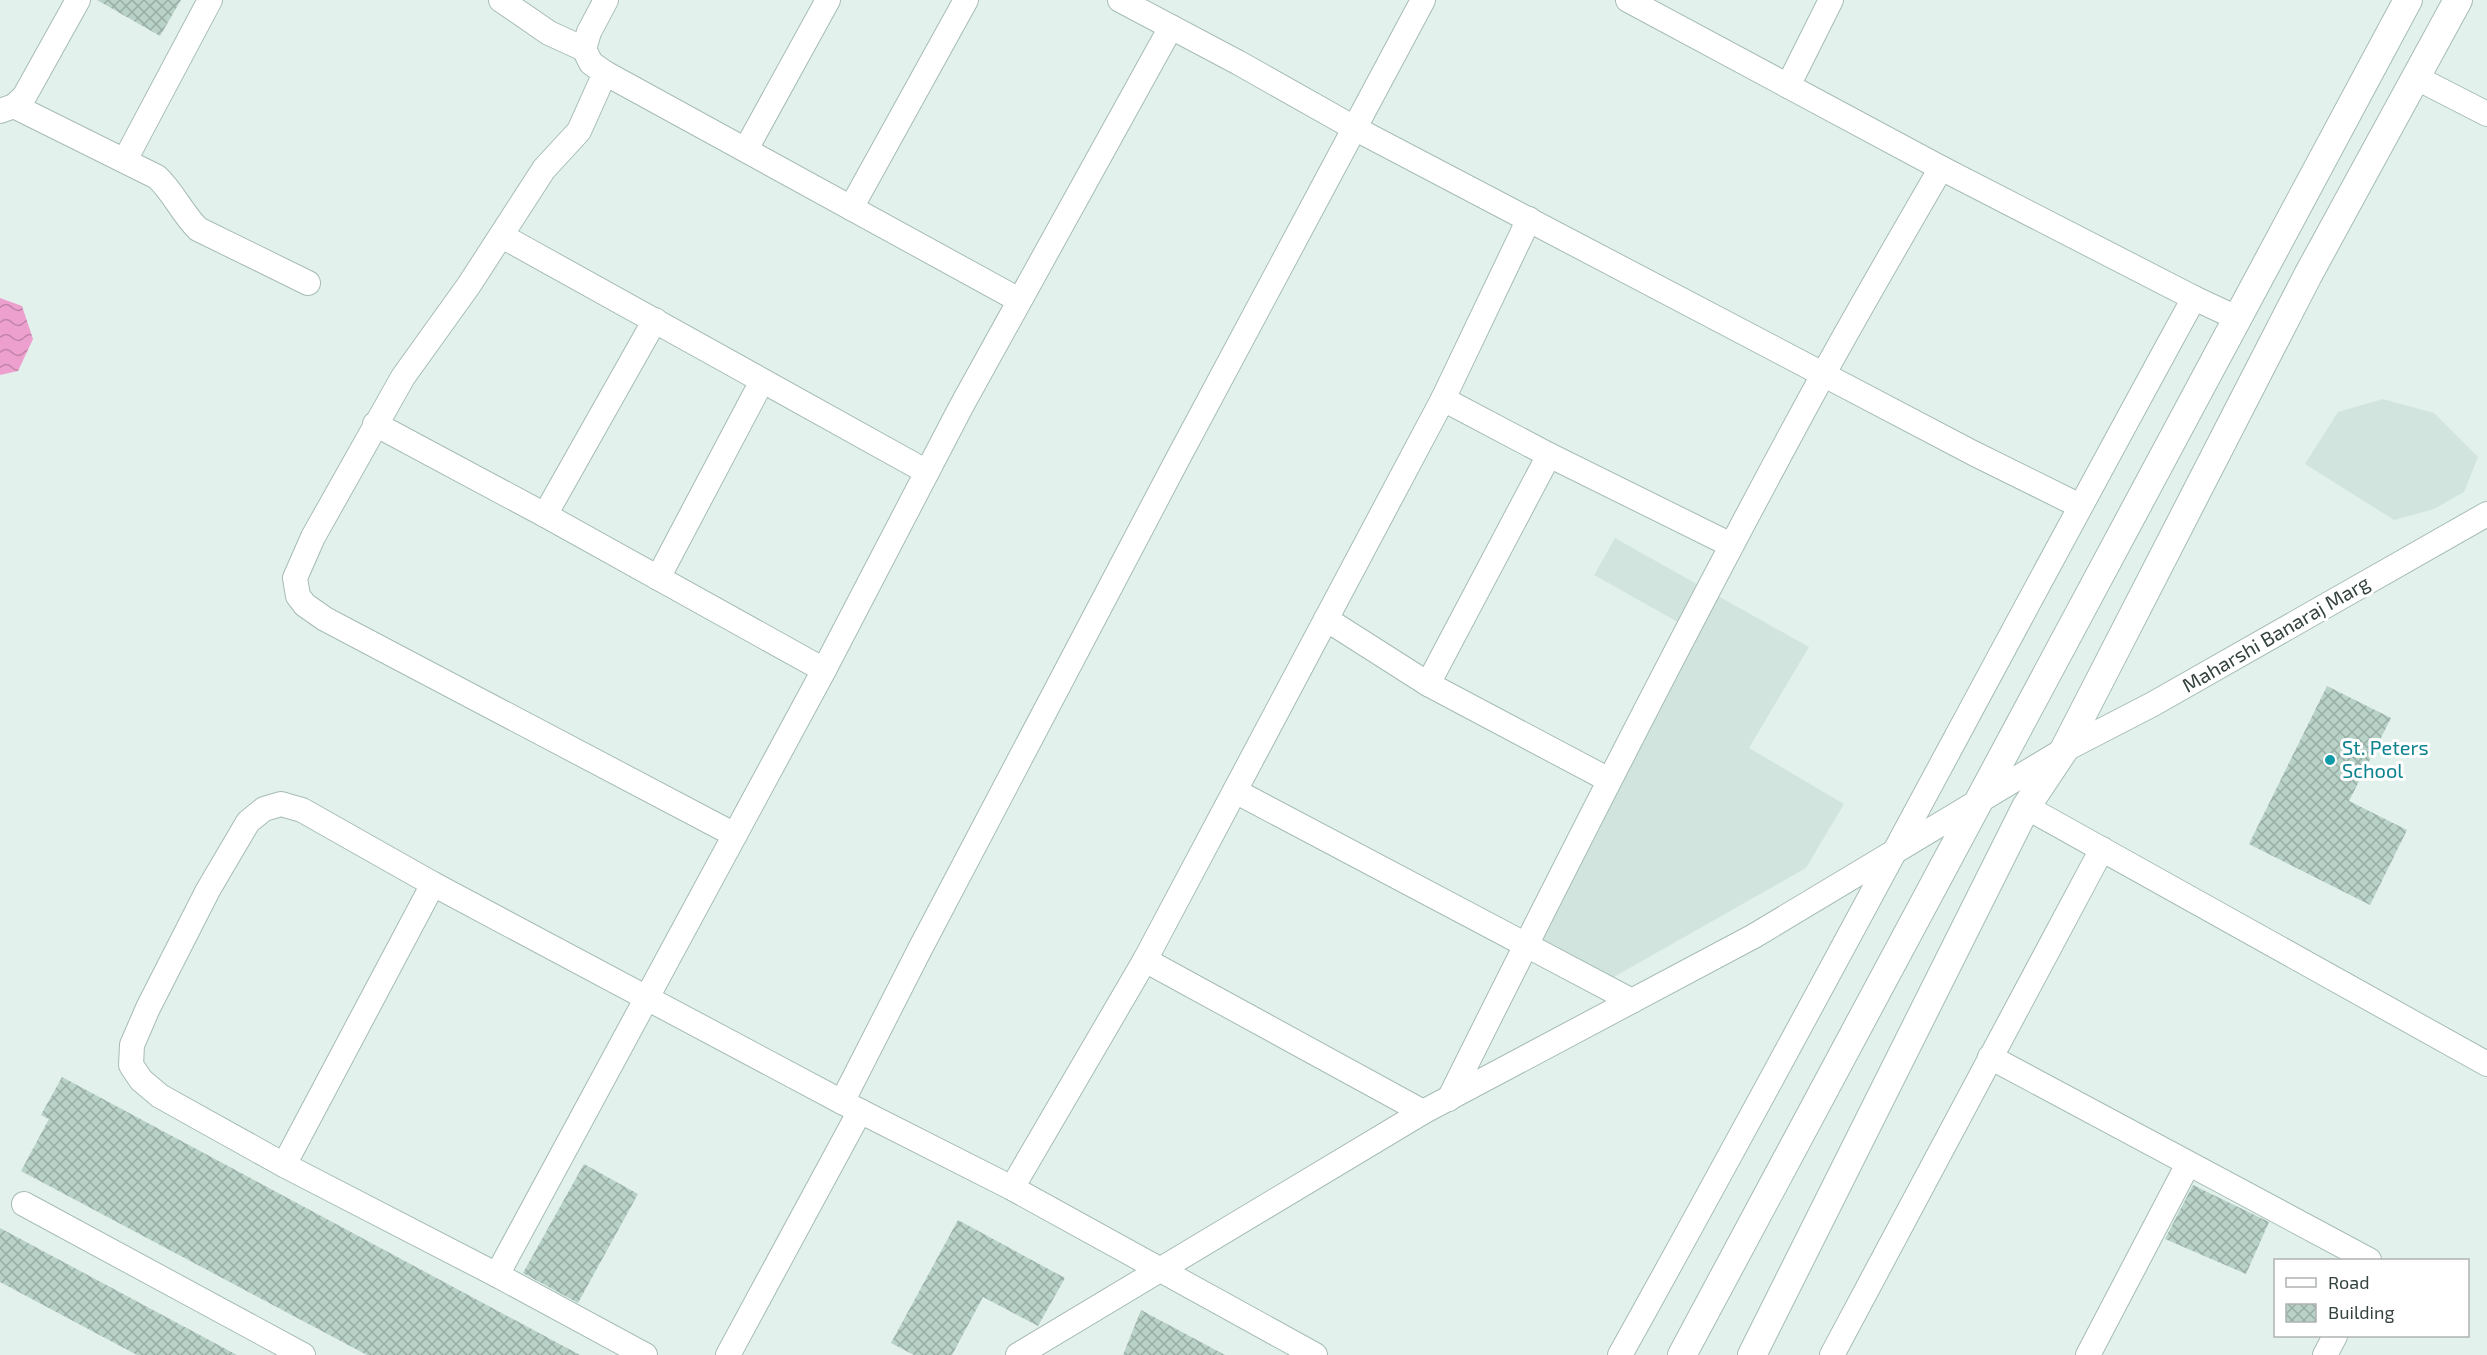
<svg xmlns="http://www.w3.org/2000/svg" width="2487" height="1355" viewBox="0 0 2487 1355" font-family="'Exo 2',sans-serif">
	<style>
		.residential { fill: #d1e5de }
		.water { fill: url(#water-waves) }
		.building { fill: url(#building-cross-hatch) }
		.lines { fill: none; stroke-linecap: round; stroke-linejoin: round }
		.minor-casing { stroke: #a6bcb4; stroke-width: 26 }
		.tertiary-casing { stroke: #a6bcb4; stroke-width: 30 }
		.minor { stroke: #fff; stroke-width: 24 }
		.tertiary { stroke: #fff; stroke-width: 28 }
		.culture-dot { fill: #0f9aa8; stroke: #fff; stroke-width: 2 }
		.labels { text-anchor: middle; stroke-width: 6; stroke-linejoin: round; paint-order: stroke }
		.street-label { font-size: 20px; fill: #34423c; stroke: #fff }
		.culture-label { font-size: 20px; fill: #0d838f; stroke: #fff; text-anchor: start }
	</style>
	<defs>
		<pattern id="water-waves" width="16" height="10" patternUnits="userSpaceOnUse" patternTransform="scale(1.5)"><rect width="16" height="10" fill="#eda0ce"/><path d="M0 5q4-4 8 0t8 0" fill="none" stroke="#c184a8"/></pattern>
		<pattern id="building-cross-hatch" width="8" height="8" patternUnits="userSpaceOnUse" patternTransform="scale(1.5)"><rect width="8" height="8" fill="#b9d2c8"/><path d="M0 0l8 8M0 8l8-8" fill="none" stroke="#97aca4"/></pattern>
	</defs>
	<rect width="100%" height="100%" fill="#e3f1ed"/>
	<g class="residential">
		<path d="M2383 399 2434 413 2478 457 2464 492 2434 509 2394 520 2305 464 2338 412Z"/>
		<path d="M1615 538 1809 647 1749 748 1844 804 1806 868 1591 990 1515 947 1692 630 1594 575Z"/>
	</g>
	<path class="water" d="M0 298 22 306 33 339 18 371 0 375Z"/>
	<g class="building">
		<path d="M97 0H181L160 36Z"/>
		<path d="M2327 686 2391 718 2349 801 2407 830 2370 905 2249 844Z"/>
		<path d="M62 1077 580 1355H367L21 1171 49 1119 41 1115Z"/>
		<path d="M584 1164 638 1194 578 1303 523 1273Z"/>
		<path d="M2193 1185 2269 1222 2246 1274 2165 1239Z"/>
		<path d="M958 1220 1065 1278 1038 1326 983 1297 952 1355H914L891 1343Z"/>
		<path d="M0 1228 237 1355H137L0 1282Z"/>
		<path d="M1141 1310 1225 1355H1123Z"/>
	</g>
	<g class="lines">
		<g class="minor-casing">
			<g id="minor">
				<path d="M501 0 549 33 584 49"/>
				<path d="M606 0 589 32 584 49 591 63 605 73 1019 300"/>
				<path d="M1120 0 1239 63 1356 129 1973 453 2080 506"/>
				<path d="M1628 0 1941 168 2194 298 2239 319"/>
				<path d="M605 73 579 131 544 169 469 285 403 377 313 537 295 578 298 596 305 605 325 619 735 835"/>
				<path d="M2415 77 2487 114"/>
				<path d="M1788 86 1831 0"/>
				<path d="M14 106 157 177C174 193 181 212 198 229L308 283"/>
				<path d="M0 111 14 106 24 97 78 0"/>
				<path d="M746 149 828 0"/>
				<path d="M125 160 210 0"/>
				<path d="M851 208 966 0"/>
				<path d="M502 236 927 472"/>
				<path d="M1443 399 1529 219"/>
				<path d="M375 424 545 515 824 670"/>
				<path d="M1549 455 1731 545"/>
				<path d="M545 515 655 320"/>
				<path d="M658 578 762 381"/>
				<path d="M1326 619 1428 684"/>
				<path d="M1235 791 1632 1001"/>
				<path d="M2026 807 2487 1064"/>
				<path d="M1145 960 1423 1112"/>
				<path d="M1990 1057 2369 1260"/>
				<path d="M1449 1099C1570 856 1693 613 1823 375 1861 306 1901 237 1941 168"/>
				<path d="M842 1102 920 949 1175 464 1423 0"/>
				<path d="M284 1165 433 884"/>
				<path d="M1012 1188 1145 960 1443 399 1549 455 1428 684 1609 780"/>
				<path d="M24 1204 303 1355"/>
				<path d="M497 1275 824 670 962 405 1171 27"/>
				<path d="M645 1355 497 1275 284 1165 160 1096 141 1080 131 1065 132 1045 148 1008 208 890 248 822 264 809 281 804 302 810 433 884 842 1102 1012 1188 1315 1355"/>
				<path d="M728 1355 860 1111"/>
				<path d="M1018 1355 1423 1112 1754 936 2064 750 2153 704 2487 514"/>
				<path d="M1620 1355C1815 1005 2001 650 2194 298"/>
				<path d="M1832 1355 2102 849"/>
				<path d="M2088 1355 2188 1164"/>
				<path d="M2325 1355 2335 1336"/>
			</g>
		</g>
		<g class="tertiary-casing">
			<g id="tertiary">
				<path d="M1682 1355 2408 0"/>
				<path d="M1752 1355 2026 807 2064 750 2308 275 2458 0"/>
			</g>
		</g>
		<use href="#minor" class="minor"/>
		<use href="#tertiary" class="tertiary"/>
	</g>
	<circle class="culture-dot" cx="2330" cy="760" r="6"/>
	<g class="labels">
		<g class="street-label">
			<text transform="translate(2276 634) rotate(-30)" y="7">Maharshi Banaraj Marg</text>
		</g>
		<g class="culture-label">
			<text x="2342" y="755">St. Peters<tspan x="2342" dy="23">School</tspan></text>
		</g>
	</g>
	<rect x="2274" y="1259" width="195" height="78" fill="#ffffff" stroke="#aeb3b1" stroke-width="1.5"/>
	<rect x="2286" y="1278" width="30" height="9" fill="#ffffff" stroke="#aeb3b1" stroke-width="1.5"/>
	<text x="2328" y="1289" font-size="18" fill="#34423c">Road</text>
	<rect x="2286" y="1304" width="30" height="18" fill="url(#building-cross-hatch)" stroke="#aeb3b1" stroke-width="1.5"/>
	<text x="2328" y="1319" font-size="18" fill="#34423c">Building</text>
</svg>
